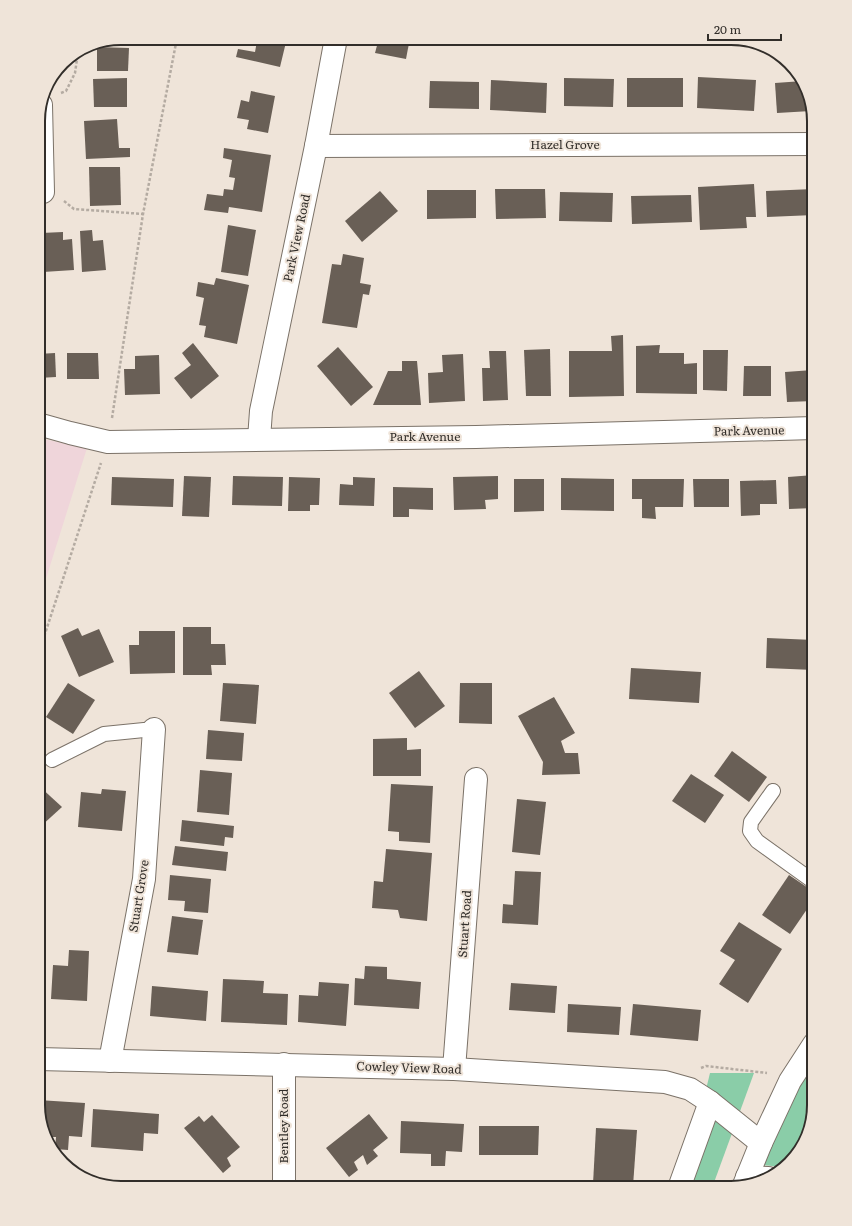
<svg xmlns="http://www.w3.org/2000/svg" width="852" height="1226" viewBox="0 0 852 1226" font-family="Literata,serif">
	<style>
		.education { fill: #efd5da }
		.green { fill: #8acda8 }
		.building { fill: #695f56 }
		.lines { fill: none; stroke-linecap: round; stroke-linejoin: round }
		.lane-casing { stroke: #7b7268; stroke-width: 16 }
		.street-casing { stroke: #7b7268; stroke-width: 24 }
		.primary-casing { stroke: #7b7268; stroke-width: 24 }
		.path { stroke: #b4aba2; stroke-width: 2.5; stroke-dasharray: 3 2; stroke-linecap: butt }
		.lane { stroke: #fff; stroke-width: 14 }
		.street { stroke: #fff; stroke-width: 22 }
		.primary { stroke: #fff; stroke-width: 22 }
		.labels { text-anchor: middle; stroke-width: 4; stroke-linejoin: round; paint-order: stroke }
		.street-label { font-size: 12px; fill: #322e2a; stroke: #efe4d9 }
		.rim { fill: none; stroke: #322e2a; stroke-width: 2 }
	</style>
	<rect width="100%" height="100%" fill="#efe4d9"/>
	<path class="education" d="M38 438 87 448 38 604Z"/>
	<g class="green">
		<path d="M814 1053V1105L803 1147 782 1167 761 1165Z"/>
		<path d="M710 1073H754L712 1188H682Z"/>
	</g>
	<g class="building">
		<path d="M248 38H287L280 67 236 57 238 49 255 52 257 41Z"/>
		<path d="M379 38H410L406 59 375 53Z"/>
		<path d="M97 47 129 48 128 71H97Z"/>
		<path d="M698 77 756 80 754 111 697 108Z"/>
		<path d="M127 78V107H94L93 79Z"/>
		<path d="M564 78 614 79 613 107 564 106Z"/>
		<rect x="627" y="78" width="56" height="29"/>
		<path d="M491 80 547 83 546 113 490 110Z"/>
		<path d="M430 81 479 82V109L429 108Z"/>
		<path d="M803 81 811 111 777 113 775 83Z"/>
		<path d="M251 91 275 96 268 133 247 129 249 120 237 118 241 100 249 102Z"/>
		<path d="M117 119 119 148H130V157L86 159 84 121Z"/>
		<path d="M224 148 271 155 262 212 229 207 228 213 204 210 207 194 223 196 224 189 233 190 235 178 229 177 232 160 223 158Z"/>
		<path d="M89 167H120L121 205 90 206Z"/>
		<path d="M754 184 756 217H746L747 228 700 230 698 187Z"/>
		<path d="M495 189H545L546 218 496 219Z"/>
		<path d="M814 189V215L767 217 766 191Z"/>
		<path d="M427 190H476V218L427 219Z"/>
		<path d="M380 191 398 211 362 242 345 221Z"/>
		<path d="M560 192 613 193 612 222 559 221Z"/>
		<path d="M691 195 692 222 632 224 631 196Z"/>
		<path d="M228 225 256 230 248 276 221 272Z"/>
		<path d="M92 230 93 241 103 240 106 270 82 272 80 231Z"/>
		<path d="M63 232V240L72 239 74 270 43 272 41 233Z"/>
		<path d="M343 254 364 258 360 283 371 285 369 295 363 294 357 328 322 323 332 264 341 265Z"/>
		<path d="M216 278 249 285 237 344 204 337 206 326 199 325 204 298 196 296 198 282 214 285Z"/>
		<path d="M623 335 624 396 569 397V351H612L611 336Z"/>
		<path d="M193 343 219 376 191 399 174 378 191 365 182 353Z"/>
		<path d="M660 345 659 353H684V364L697 363V394L636 393V346Z"/>
		<path d="M338 347 373 387 351 406 317 366Z"/>
		<path d="M550 349 551 396H526L524 350Z"/>
		<path d="M703 350H728L727 391 703 390Z"/>
		<path d="M489 351H506L508 400 483 401 482 368H490Z"/>
		<path d="M55 353 56 377 38 378V354Z"/>
		<path d="M67 353H98L99 379H67Z"/>
		<path d="M463 354 465 401 429 403 428 373 443 372 442 355Z"/>
		<path d="M159 355 160 394 125 395 124 369H135V356Z"/>
		<path d="M402 361H417L421 405H373L388 371H402Z"/>
		<path d="M744 366H771V396H743Z"/>
		<path d="M813 370 814 401 787 402 785 372Z"/>
		<path d="M814 475V508L789 509 788 477Z"/>
		<path d="M184 476 211 477 209 517 182 516Z"/>
		<path d="M233 476 283 477 282 506 232 505Z"/>
		<path d="M498 476V499L485 500 486 509 454 510 453 477Z"/>
		<path d="M112 477 174 479 173 507 111 505Z"/>
		<path d="M289 477 320 478 319 505H310V511H288Z"/>
		<path d="M353 477 375 478 374 506 339 505 340 484 353 485Z"/>
		<path d="M561 478 614 479V511L561 510Z"/>
		<path d="M514 479H544V511L514 512Z"/>
		<path d="M632 479H684L683 507H655L656 519 642 518V499H632Z"/>
		<path d="M693 479H729V507H694Z"/>
		<path d="M776 480 777 504H760V515L741 516 740 481Z"/>
		<path d="M393 487 433 488V510L409 509V517H393Z"/>
		<path d="M183 627H211V644H225L226 665H211L212 675H183Z"/>
		<path d="M78 628 82 636 99 629 114 662 79 677 61 636Z"/>
		<path d="M139 631H175V673L130 674 129 645H139Z"/>
		<path d="M767 638 814 640V670L766 668Z"/>
		<path d="M631 668 701 672 699 703 629 699Z"/>
		<path d="M419 671 445 706 415 728 389 693Z"/>
		<path d="M68 683 95 700 73 734 46 717Z"/>
		<path d="M223 683 259 685 256 724 220 721Z"/>
		<path d="M460 683H492V724L459 723Z"/>
		<path d="M554 697 575 733 561 741 565 753H578L580 774 542 775 543 762 518 716Z"/>
		<path d="M208 730 244 733 242 761 206 759Z"/>
		<path d="M407 738V750L421 749V776H373V739Z"/>
		<path d="M732 751 767 777 749 802 714 776Z"/>
		<path d="M200 770 232 773 229 815 197 812Z"/>
		<path d="M691 774 724 795 705 823 672 801Z"/>
		<path d="M391 784 433 786 430 843 399 841V832L388 831Z"/>
		<path d="M38 785 62 807 40 827 38 824Z"/>
		<path d="M102 789 126 791 122 831 78 827 81 792 101 794Z"/>
		<path d="M517 799 546 802 540 855 512 852Z"/>
		<path d="M182 820 234 826 233 838 225 837 224 846 180 841Z"/>
		<path d="M175 846 228 852 226 871 172 865Z"/>
		<path d="M386 849 432 853 427 921 400 918 398 910 372 908 374 881 383 882Z"/>
		<path d="M515 871 541 872 538 925 502 923 503 904 513 905Z"/>
		<path d="M170 875 211 879 208 913 184 911 185 901 168 900Z"/>
		<path d="M789 875 814 892V899L790 934 762 915Z"/>
		<path d="M172 916 203 920 198 955 167 952Z"/>
		<path d="M739 922 782 949 748 1003 719 984 735 960 720 951Z"/>
		<path d="M69 950 89 951 87 1001 51 999 53 965 68 966Z"/>
		<path d="M38 955H41L39 995H38Z"/>
		<path d="M365 966 387 967V979L421 982 419 1009 354 1005 355 978 364 979Z"/>
		<path d="M223 979 264 981 263 993 288 994 287 1025 221 1022Z"/>
		<path d="M319 982 349 984 346 1026 298 1022 299 995 318 996Z"/>
		<path d="M511 983 557 986 555 1013 509 1010Z"/>
		<path d="M152 986 208 991 206 1021 150 1016Z"/>
		<path d="M568 1004 621 1007 619 1035 567 1032Z"/>
		<path d="M633 1004 701 1010 698 1041 630 1035Z"/>
		<path d="M38 1100 85 1103 82 1137 69 1136 68 1150 55 1149 56 1137H47L38 1105Z"/>
		<path d="M93 1109 159 1114 158 1134 144 1133 143 1151 91 1147Z"/>
		<path d="M369 1114 388 1138 373 1150 378 1156 367 1165 363 1155 354 1162 358 1170 349 1177 326 1148Z"/>
		<path d="M212 1115 240 1147 227 1158 231 1166 223 1173 184 1128 199 1116 204 1122Z"/>
		<path d="M401 1121 464 1124 462 1152 446 1151 445 1166H431V1154L400 1153Z"/>
		<path d="M479 1126H539L538 1155H479Z"/>
		<path d="M596 1128 637 1130 633 1186 593 1184Z"/>
	</g>
	<g class="lines">
		<g class="lane-casing">
			<g id="lane">
				<path d="M52 760 104 734 154 729"/>
				<path d="M773 791 751 822 750 831 757 841 814 882"/>
			</g>
		</g>
		<g class="street-casing">
			<g id="street">
				<path d="M41 105 43 192"/>
				<path d="M316 146 814 144"/>
				<path d="M38 424 70 433 108 442 476 437 814 428"/>
				<path d="M259 439 261 411 316 146 336 38"/>
				<path d="M38 1059 454 1069 665 1082 690 1089 710 1102 761 1143"/>
				<path d="M110 1061 144 879 154 729"/>
				<path d="M284 1064V1188"/>
				<path d="M454 1069 476 779"/>
				<path d="M747 1177 768 1178"/>
				<path d="M679 1188 710 1102"/>
			</g>
		</g>
		<g class="primary-casing">
			<path id="primary" d="M744 1185 761 1143 790 1081 814 1044"/>
		</g>
		<g class="path">
			<path d="M61 93 66 91 75 73 78 52"/>
			<path d="M64 201 74 209 143 214"/>
			<path d="M112 418 143 214 177 38"/>
			<path d="M38 655 101 463"/>
			<path d="M701 1068 706 1066 767 1073"/>
		</g>
		<use href="#lane" class="lane"/>
		<use href="#street" class="street"/>
		<use href="#primary" class="primary"/>
	</g>
	<g class="labels">
		<g class="street-label">
			<text x="565" y="149">Hazel Grove</text>
			<text transform="translate(297 238) rotate(-78)" y="4">Park View Road</text>
			<text transform="translate(749 431) rotate(-1)" y="4">Park Avenue</text>
			<text x="425" y="441">Park Avenue</text>
			<text transform="translate(139 896) rotate(-81)" y="4">Stuart Grove</text>
			<text transform="translate(465 924) rotate(-86)" y="4">Stuart Road</text>
			<text transform="translate(409 1068) rotate(2)" y="4">Cowley View Road</text>
			<text transform="translate(284 1126) rotate(-90)" y="4">Bentley Road</text>
		</g>
	</g>
	<path d="M0 0H852V1226H0ZM121 45H731A76 76 0 0 1 807 121V1105A76 76 0 0 1 731 1181H121A76 76 0 0 1 45 1105V121A76 76 0 0 1 121 45Z" fill="#efe4d9" fill-rule="evenodd"/>
	<path class="rim" d="M121 45H731A76 76 0 0 1 807 121V1105A76 76 0 0 1 731 1181H121A76 76 0 0 1 45 1105V121A76 76 0 0 1 121 45Z"/>
	<path d="M708 34v6h73v-6" fill="none" stroke="#322e2a" stroke-width="2"/>
	<text x="714" y="34" font-size="12" fill="#322e2a" stroke="#efe4d9" stroke-width="3" paint-order="stroke">20 m</text>
</svg>
